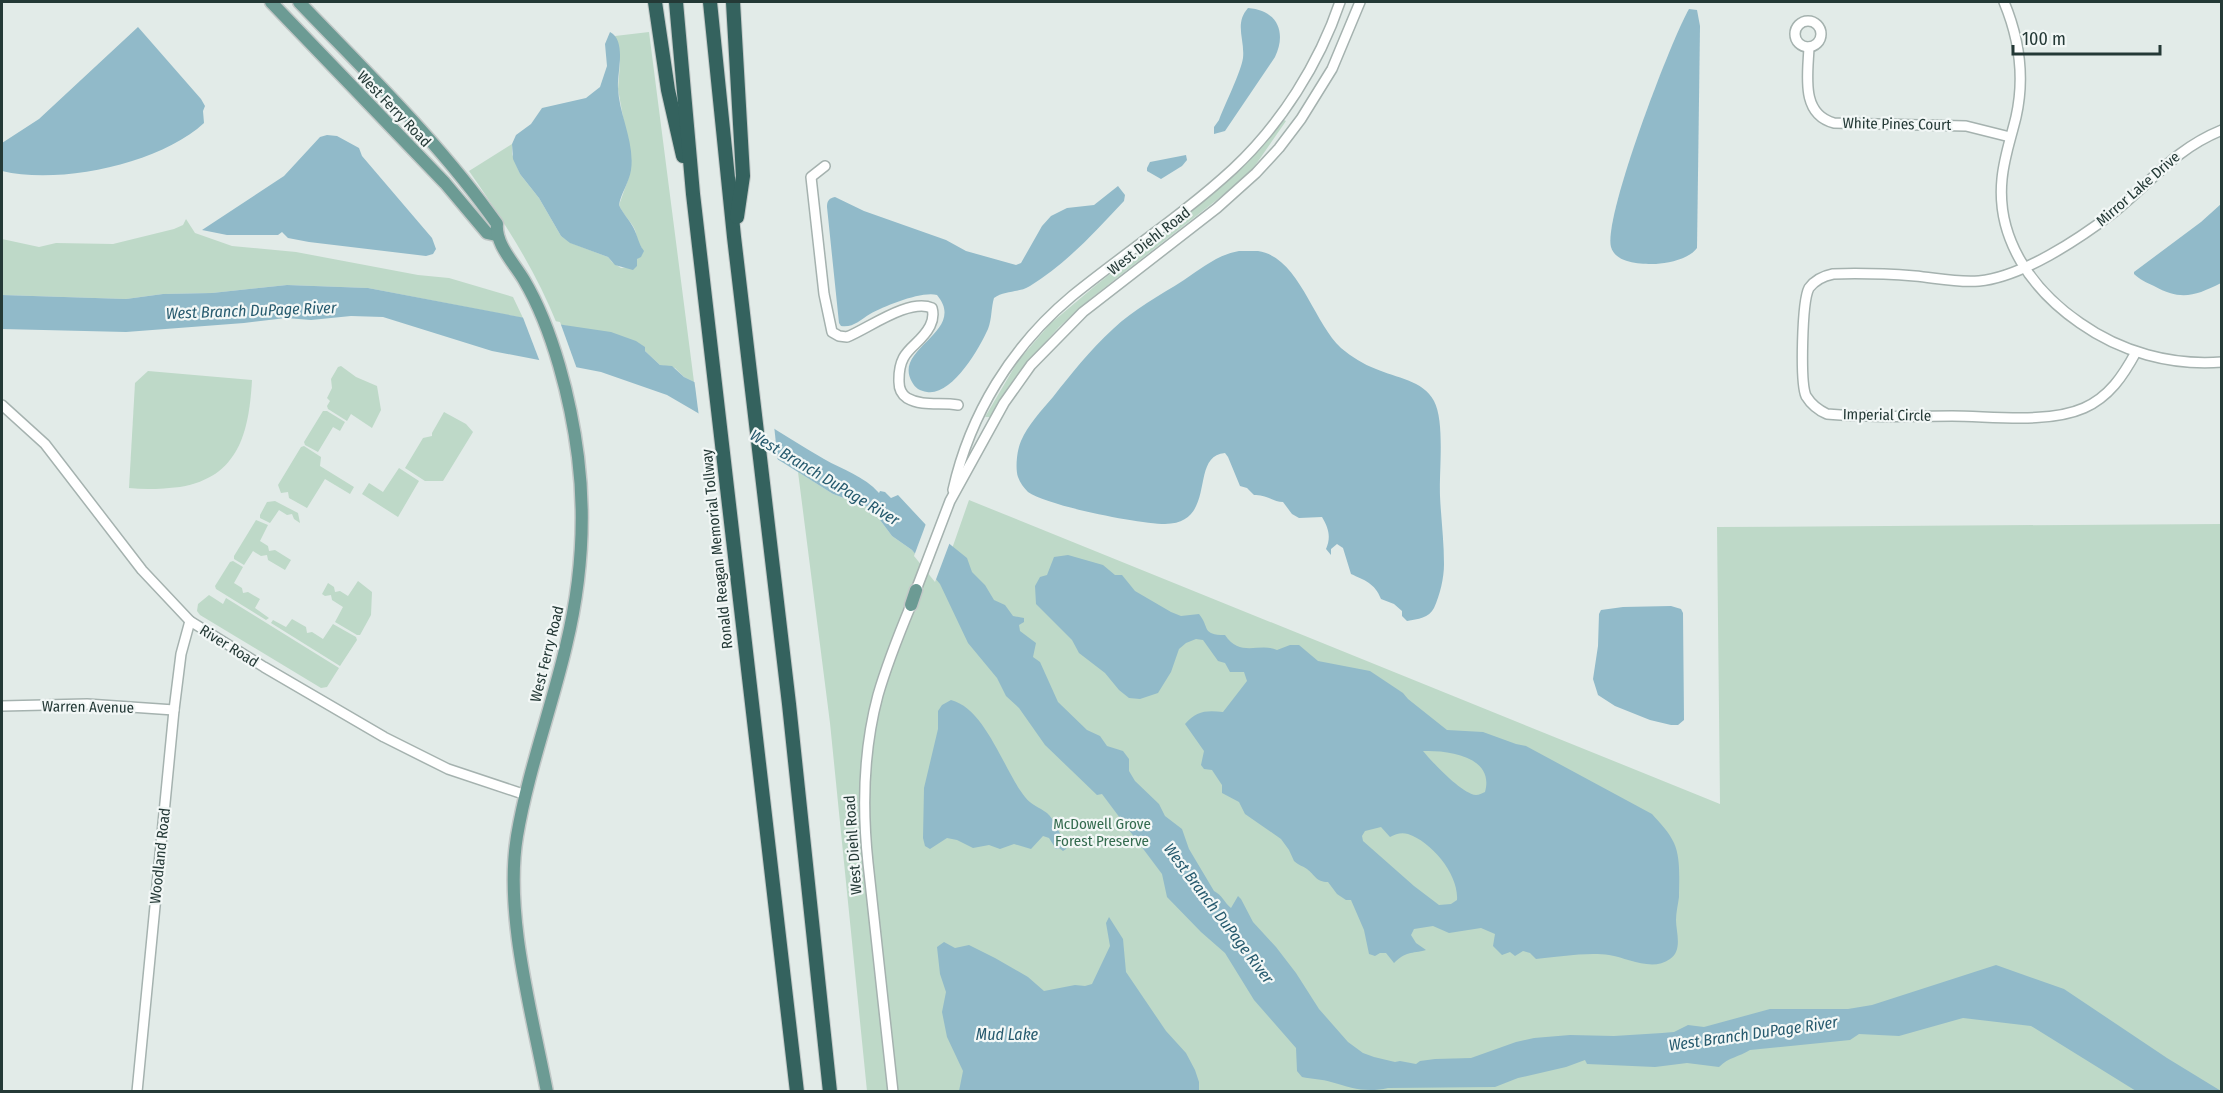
<svg xmlns="http://www.w3.org/2000/svg" width="2223" height="1093" viewBox="0 0 2223 1093" font-family="'Fira Sans Condensed',sans-serif">
	<style>
		.green { fill: #bed9c8 }
		.water { fill: #91bac9; fill-rule: evenodd }
		.pier { fill: #e2ebe8 }
		.lines { fill: none; stroke-linecap: round; stroke-linejoin: round }
		.minor-casing { stroke: #a5b2af; stroke-width: 12 }
		.major-casing { stroke: #c2c8c7; stroke-width: 15 }
		.highway-casing { stroke: #c2c8c7; stroke-width: 16 }
		.minor { stroke: #fff; stroke-width: 9 }
		.major { stroke: #6c9b94; stroke-width: 12 }
		.highway { stroke: #34625e; stroke-width: 14 }
		.labels { text-anchor: middle; stroke-width: 4.5; stroke-linejoin: round; paint-order: stroke }
		.street-label { font-size: 15px; fill: #243936; stroke: #f2f7f6 }
		.park-label { font-size: 15px; fill: #346b4f; stroke: #f2f7f6 }
		.water-label { font-size: 16px; font-style: italic; fill: #265a6e; stroke: #f2f7f6 }
	</style>
	<rect width="100%" height="100%" fill="#e2ebe8"/>
	<g class="green">
		<path d="M649 32 694 382 684 377 675 368 660 365 645 351 572 327 557 324C535 269 503 220 469 171L512 144V154L520 174 539 198 561 236 571 243 608 257 612 262 621 268 637 266V259L642 248C637 243 637 237 635 230 631 221 623 215 619 205L629 177 631 162 618 89 620 63 615 36Z"/>
		<path d="M1284 120 1286 121 1252 170 1241 181 1090 299 1059 327 1033 356 990 417H985L1018 361 1050 324 1095 286 1235 175Z"/>
		<path d="M186 219 195 233 232 246 296 252 418 275 449 278 513 297 523 318 368 288 287 285 212 293 163 294 126 299 2 295V239L39 247 56 243 113 244 174 229 183 225Z"/>
		<path d="M341 366 356 377 377 386 381 410 372 428 351 414 347 421 328 409 327 406 330 401 327 398 332 388 331 379 338 367Z"/>
		<path d="M148 371 252 380C249 432 239 477 180 487 162 489 146 490 129 488L135 383Z"/>
		<path d="M323 411H327L345 422 340 431 333 427 318 452 305 445 304 442Z"/>
		<path d="M444 412 466 424 473 432 443 481H425L405 468 423 438 432 436V433Z"/>
		<path d="M304 446 321 457 320 466 354 487 350 494 325 479 307 508 289 498 288 492 281 493 278 485 301 447Z"/>
		<path d="M399 468 419 481 398 517 362 494 369 483 383 492Z"/>
		<path d="M798 472 833 494 871 508 892 536 912 550 940 583 969 500 1720 804 1717 527 2221 524V1091H867L830 723Z"/>
		<path d="M275 501 298 513 300 523 294 519 292 514 287 515 279 510 270 523 260 518V515L267 502Z"/>
		<path d="M256 520 268 525 260 541 268 546 269 551 275 550 291 560 285 570 268 560 267 555 261 556 253 551 244 565 234 559V556Z"/>
		<path d="M233 561 243 567 234 583 242 588 243 593 248 592 260 599 255 608 269 618 266 620 216 589 215 586 230 562Z"/>
		<path d="M358 581 372 592 371 615 360 635H357L335 622 343 607 332 600 331 595 325 596 322 594 328 583 334 587 335 592 340 591 348 596Z"/>
		<path d="M209 595 223 604 226 598 339 668 327 687 321 688 200 615 197 611 198 604Z"/>
		<path d="M292 619 306 627 307 633 312 632 323 639 333 624 356 637 357 640 340 666 271 623 273 620 286 627Z"/>
	</g>
	<g class="water">
		<path d="M1248 8C1277 10 1287 32 1275 57L1225 131 1214 134V127L1219 120C1225 104 1241 72 1243 58 1245 39 1234 24 1248 8Z"/>
		<path d="M1689 9 1697 10 1700 26 1697 248C1689 259 1669 263 1656 264 1642 264 1616 264 1611 247 1603 217 1671 40 1689 9Z"/>
		<path d="M138 27 201 99 205 106 203 111 204 123C160 164 59 185 2 171V143L39 119Z"/>
		<path d="M610 32C627 41 617 72 618 88 619 115 635 142 631 170 629 183 621 193 619 205 623 214 629 219 633 227 638 236 638 243 644 251L641 257 637 259V266L633 270 615 265 608 257 570 243 561 236 539 198 520 174 513 159 512 144 516 135 531 124 542 108 586 98 600 87 607 66 605 44Z"/>
		<path d="M327 135 337 136 359 148 362 156 432 238 436 249 433 254 426 256 309 242 288 238 282 232 278 235H227L202 230 284 176 320 137Z"/>
		<path d="M1186 155 1187 160 1182 166 1161 179 1147 171V168L1150 162Z"/>
		<path d="M1118 186 1125 195 1124 201C1096 231 1066 264 1030 286 1019 293 1005 290 994 298 991 308 992 319 988 329 979 349 952 396 927 392 920 391 915 388 912 382 892 348 968 332 937 295 921 291 885 306 870 314 860 320 853 328 841 326L839 323 827 207C827 201 829 198 835 197L864 211 946 240 966 251 1016 265 1021 263 1042 226 1051 216 1067 208 1094 205Z"/>
		<path d="M2221 204V283C2195 296 2181 301 2154 286 2147 283 2139 279 2134 274V272L2201 222Z"/>
		<path d="M1239 251C1245 251 1252 251 1258 251 1299 257 1313 322 1341 348 1352 357 1363 364 1376 369 1396 378 1423 380 1434 401 1445 422 1439 470 1440 496 1441 518 1444 541 1444 564 1444 578 1440 595 1434 608 1429 618 1418 619 1407 621L1402 616V611L1394 604 1381 599C1375 583 1364 580 1351 574L1343 548 1337 544 1331 549V555L1326 549C1331 537 1329 529 1322 517L1299 518 1292 514 1283 502C1273 502 1266 494 1254 495L1247 488 1240 486 1228 457 1225 453C1188 456 1219 523 1165 524 1139 524 1048 506 1028 492 1024 488 1020 483 1018 477 1015 468 1017 450 1021 441 1028 425 1041 411 1053 397 1071 374 1090 350 1113 329 1134 309 1159 296 1184 280 1202 268 1217 255 1239 251Z"/>
		<path d="M287 285 368 288 557 324 611 332 636 341 645 347V351L660 365 672 366 684 377C733 400 777 432 824 459 843 470 864 476 879 493L880 491 885 492 891 498 898 495 926 525 967 558 972 572 985 585 994 600 1005 605 1013 616 1024 618V622L1019 625 1020 631 1036 643 1033 657 1040 662 1058 702 1087 730 1100 736 1107 746 1123 751 1129 759V771L1135 781 1159 804 1165 816 1182 829 1189 849 1214 891C1222 895 1224 902 1231 908L1238 896 1241 899 1253 922 1276 947 1296 973 1319 1009 1348 1042 1363 1053 1374 1057 1395 1062 1400 1061 1416 1064 1420 1061 1435 1059 1471 1058 1516 1042 1534 1038 1570 1035 1614 1036 1662 1033 1674 1032 1688 1025 1704 1027 1770 1009H1848L1872 1005 1996 965 2064 989 2167 1058 2221 1091H2136L2031 1026 1963 1018 1899 1036 1859 1034 1850 1040 1750 1050C1739 1057 1729 1057 1719 1067L1687 1063 1655 1067 1587 1064 1585 1060 1566 1067 1518 1078 1495 1087 1388 1088C1366 1093 1352 1088 1331 1082 1322 1079 1312 1079 1302 1077L1297 1071 1296 1048 1254 1000 1225 953 1201 932 1167 897 1162 874 1102 794 1097 795 1045 745 1019 708 1006 696 997 678 968 643 940 584 912 550 892 536 871 508 833 494 782 462 667 395 601 372 492 351 383 317 351 316 311 320 286 318 244 323 126 332 2 329V295L126 299 163 294 212 293Z"/>
		<path d="M1068 555 1103 565 1115 575H1122L1135 591 1171 612 1181 616 1199 614C1210 627 1201 635 1225 635 1240 658 1260 642 1277 650L1290 645H1299L1318 661 1370 671 1403 693 1408 699 1447 730 1483 732 1516 744 1526 746 1652 814C1660 823 1669 832 1674 843 1681 858 1679 881 1679 897 1678 905 1676 912 1676 920 1676 932 1683 950 1670 959 1652 972 1628 958 1609 955 1587 952 1557 957 1536 959L1530 953 1523 951 1515 956 1510 952 1502 955 1493 946 1495 934 1481 928 1449 933 1433 926 1414 929 1411 935 1416 943 1426 950C1411 954 1406 951 1394 963L1386 953H1380L1375 956 1369 954 1364 930 1351 900H1346L1337 894 1328 882C1316 882 1315 875 1307 869 1303 866 1298 865 1294 861L1289 850 1281 839 1245 814 1239 802 1222 793V785L1212 770 1204 769 1201 765 1204 751 1185 724C1196 711 1206 710 1223 712L1247 681 1244 672H1230L1225 663 1218 661 1203 640 1196 639 1186 643 1179 649 1171 672 1158 693 1140 699 1129 698 1119 690 1105 673 1079 653 1072 640 1036 604 1035 586 1040 577 1047 575 1054 557ZM1423 751C1447 750 1495 756 1485 792 1482 793 1479 795 1476 795 1462 794 1432 762 1423 751ZM1381 827 1390 837C1396 834 1401 832 1408 834 1432 842 1459 875 1457 900L1451 904 1439 905 1414 886 1363 841 1362 836 1365 831Z"/>
		<path d="M1671 606 1681 609 1683 613 1684 720 1678 725H1671L1650 720 1615 706 1598 695 1593 679 1598 646 1599 614 1601 610 1623 607Z"/>
		<path d="M951 700C986 709 1004 771 1025 797 1031 805 1039 807 1047 813 1055 820 1056 828 1062 836 1064 838 1066 840 1068 842L1066 849 1063 851 1059 848 1056 849 1049 838 1043 836 1031 849 1014 844 1000 849 989 845 973 848 957 840 947 838 930 849 925 846 923 838 924 788 938 729V711L942 705Z"/>
		<path d="M1109 917 1123 939 1126 972 1166 1031 1186 1053 1195 1070 1199 1082V1091H959L963 1071 947 1037 942 1012 946 992 940 974 937 947 944 942 955 948 969 945 995 958 1028 977 1044 991 1075 985 1085 986 1092 984 1110 946 1106 923Z"/>
	</g>
	<g class="pier">
		<path d="M522 315 560 322 577 369 540 362Z"/>
		<path d="M694 378 774 425 778 463 699 417Z"/>
		<path d="M927 521 950 542 935 582 914 556Z"/>
	</g>
	<g class="lines">
		<g class="minor-casing">
			<g id="minor">
				<path d="M2004 2C2019 38 2025 77 2016 117 2011 138 2004 157 2002 179 1996 239 2032 290 2080 323 2121 352 2171 366 2222 362"/>
				<circle cx="1808" cy="34" r="13"/>
				<path d="M1809 47C1808 74 1800 114 1834 123L1966 126 2010 137"/>
				<path d="M825 166 811 177 824 294 832 332 839 336 847 337C869 328 909 298 932 308 934 315 933 320 930 326 918 349 898 347 899 382 899 388 901 394 907 398 923 407 940 402 958 405"/>
				<path d="M2136 352C2123 376 2109 397 2084 408 2048 424 1991 416 1952 416 1910 416 1868 418 1827 414 1818 410 1811 404 1806 396 1800 382 1802 301 1809 288 1815 280 1823 276 1833 274 1860 273 1888 274 1915 276 1936 278 1958 283 1979 281 2022 277 2079 239 2113 213 2152 182 2173 150 2222 130"/>
				<path d="M2 405 45 444 142 570 190 621 264 667 384 737 448 769 526 795"/>
				<path d="M953 490C970 414 1012 346 1072 296 1125 253 1183 215 1233 169 1281 124 1319 64 1340 2"/>
				<path d="M916 590 950 501 1004 403 1031 365 1083 312 1217 208 1256 173 1279 148 1301 119 1332 69 1360 2"/>
				<path d="M2 706 87 704 174 710"/>
				<path d="M137 1092 174 710 181 654 190 621"/>
				<path d="M893 1092 868 863C862 807 863 751 878 695 887 664 899 634 911 605"/>
			</g>
		</g>
		<g class="major-casing">
			<g id="major">
				<path d="M271 2 445 183 487 233 496 235"/>
				<path d="M299 2C367 73 440 143 497 224 495 244 514 263 524 280 553 329 571 401 578 457 586 521 581 584 566 646 551 710 528 771 517 836 504 914 532 1013 547 1092"/>
				<path d="M911 605 916 590"/>
			</g>
		</g>
		<g class="highway-casing">
			<g id="highway">
				<path d="M655 2 668 90 683 156"/>
				<path d="M676 2 693 194 797 1092"/>
				<path d="M710 2 734 237 789 704 830 1092"/>
				<path d="M733 2 743 176 737 217"/>
			</g>
		</g>
		<use href="#minor" class="minor"/>
		<use href="#major" class="major"/>
		<use href="#highway" class="highway"/>
	</g>
	<g class="labels">
		<g class="street-label">
			<text transform="translate(394 109) rotate(46)" y="5">West Ferry Road</text>
			<text transform="translate(1897 124) rotate(1)" y="5">White Pines Court</text>
			<text transform="translate(2138 189) rotate(-41)" y="5">Mirror Lake Drive</text>
			<text transform="translate(1149 241) rotate(-38)" y="5">West Diehl Road</text>
			<text transform="translate(1887 415) rotate(1)" y="5">Imperial Circle</text>
			<text transform="translate(717 549) rotate(-96)" y="5">Ronald Reagan Memorial Tollway</text>
			<text transform="translate(229 646) rotate(32)" y="5">River Road</text>
			<text transform="translate(547 654) rotate(-76)" y="5">West Ferry Road</text>
			<text transform="translate(88 707) rotate(1)" y="5">Warren Avenue</text>
			<text transform="translate(853 845) rotate(-94)" y="5">West Diehl Road</text>
			<text transform="translate(160 856) rotate(-84)" y="5">Woodland Road</text>
		</g>
		<g class="park-label">
			<text x="1102" y="829">McDowell Grove<tspan x="1102" dy="17">Forest Preserve</tspan></text>
		</g>
		<g class="water-label">
			<text transform="translate(251 310) rotate(-2)" y="6">West Branch DuPage River</text>
			<text transform="translate(825 477) rotate(31)" y="6">West Branch DuPage River</text>
			<text transform="translate(1219 913) rotate(53)" y="6">West Branch DuPage River</text>
			<text transform="translate(1753 1033) rotate(-8)" y="6">West Branch DuPage River</text>
			<text x="1007" y="1040">Mud Lake</text>
		</g>
	</g>
	<rect width="2223" height="1093" fill="none" stroke="#243936" stroke-width="6"/>
	<path d="M2013 45v9h147v-9" fill="none" stroke="#243936" stroke-width="3"/>
	<text x="2022" y="45" font-size="18" fill="#243936" stroke="#f2f7f6" stroke-width="4.5" paint-order="stroke">100 m</text>
</svg>
